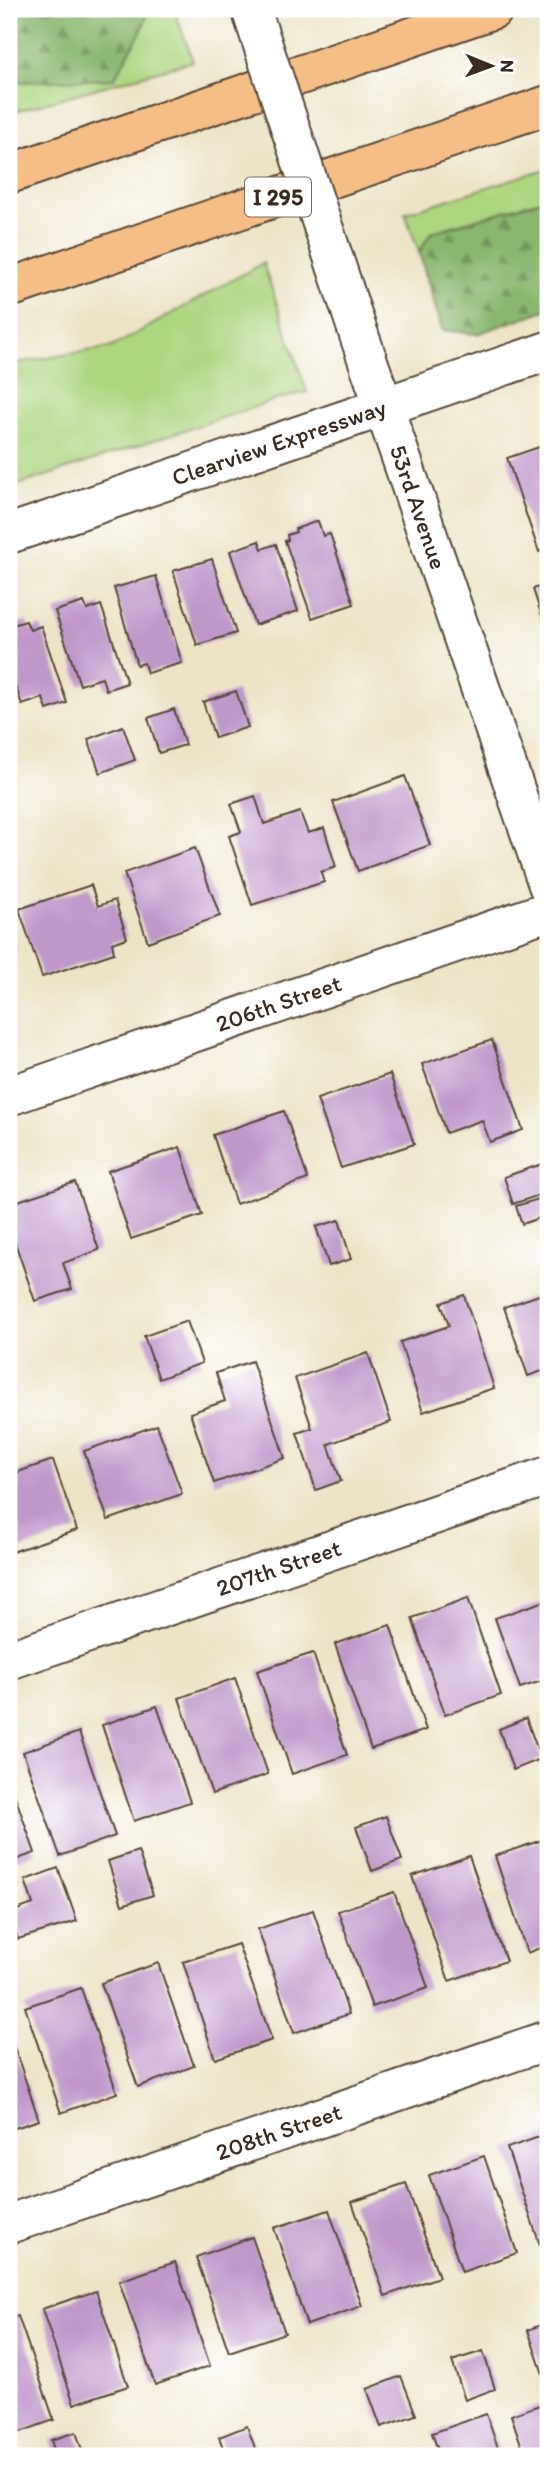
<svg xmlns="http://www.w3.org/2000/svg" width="557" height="2465" viewBox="0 0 557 2465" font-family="Itim,sans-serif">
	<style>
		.grass { fill: #add681; stroke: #748050; stroke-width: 2 }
		.forest { fill: url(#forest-firs); stroke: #627046; stroke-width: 2 }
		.building { fill: #bf98ca }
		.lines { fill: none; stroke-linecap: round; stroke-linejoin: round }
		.minor-casing { stroke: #564637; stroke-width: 42 }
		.tertiary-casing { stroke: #564637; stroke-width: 42 }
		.motorway-casing { stroke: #564637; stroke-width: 42 }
		.minor { stroke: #fff; stroke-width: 38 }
		.tertiary { stroke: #fff; stroke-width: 38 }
		.motorway { stroke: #f6be87; stroke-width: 38 }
		.tertiary-bridge-casing { stroke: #564637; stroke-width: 42; stroke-linecap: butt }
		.tertiary-bridge { stroke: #fff; stroke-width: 38 }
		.labels { text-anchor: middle; stroke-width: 5; stroke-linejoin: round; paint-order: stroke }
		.shield { fill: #fff; stroke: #766a62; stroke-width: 2 }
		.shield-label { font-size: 23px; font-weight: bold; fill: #3b2a1e }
		.street-label { font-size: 24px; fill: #3b2a1e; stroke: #fff }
	</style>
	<defs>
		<pattern id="forest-firs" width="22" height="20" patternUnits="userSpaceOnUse" patternTransform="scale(1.75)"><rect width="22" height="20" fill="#8ab76f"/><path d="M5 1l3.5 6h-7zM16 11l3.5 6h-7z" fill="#72955b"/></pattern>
	</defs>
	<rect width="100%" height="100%" fill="#fff"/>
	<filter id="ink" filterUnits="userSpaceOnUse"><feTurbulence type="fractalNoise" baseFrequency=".0143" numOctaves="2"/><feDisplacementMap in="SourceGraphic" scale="14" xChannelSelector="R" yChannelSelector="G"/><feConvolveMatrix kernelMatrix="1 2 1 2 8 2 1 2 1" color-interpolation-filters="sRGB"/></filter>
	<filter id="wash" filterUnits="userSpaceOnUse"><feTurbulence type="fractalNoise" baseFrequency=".00686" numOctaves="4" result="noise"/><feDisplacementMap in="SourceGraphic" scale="28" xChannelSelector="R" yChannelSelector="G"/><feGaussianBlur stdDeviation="1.57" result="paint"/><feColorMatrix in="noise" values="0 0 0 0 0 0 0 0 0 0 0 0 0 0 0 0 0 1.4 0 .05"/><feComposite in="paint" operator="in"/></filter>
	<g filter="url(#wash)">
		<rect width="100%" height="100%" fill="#ede4c7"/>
		<g class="grass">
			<path d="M148 9H174L193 61 9 113V82L114 79 143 28Z"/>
			<path d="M548 168V198L431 232 419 252 405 213Z"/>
			<path d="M263 263 307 392 279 399 9 488V364L112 347Z"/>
		</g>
		<g class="forest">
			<path d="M9 9H148L143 28 114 79 9 82Z"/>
			<path d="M548 198V309L477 334 442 330 419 252 431 233Z"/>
		</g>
		<g id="blocks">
			<g class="building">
				<path d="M548 444V548L539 552 507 458Z"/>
				<path d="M318 521 323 536 330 534 354 604 312 618 285 541 288 540 287 535 296 532 295 529Z"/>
				<path d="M259 541 262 549 276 544 298 611 255 625 230 551Z"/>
				<path d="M212 559 236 633 197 645 173 571Z"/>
				<path d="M156 576 182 663 147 673 144 663 137 665 114 588Z"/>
				<path d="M548 583V625L545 626 533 589Z"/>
				<path d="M84 602 87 610 101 605 127 683 106 690 102 678 80 685 55 611Z"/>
				<path d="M26 621 30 630 41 626 67 703 47 710 43 698 22 705 9 667V626Z"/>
				<path d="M236 691 248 727 215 738 203 702Z"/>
				<path d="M174 709 185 745 159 753 148 718Z"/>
				<path d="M123 726 135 760 100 773 88 739Z"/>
				<path d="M405 776 430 845 358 871 333 802Z"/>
				<path d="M255 796 264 824 300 812 308 833 324 828 336 867 321 872 324 882 252 905 229 836 241 832 231 804Z"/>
				<path d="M195 848 220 916 148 942 124 873Z"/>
				<path d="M91 885 98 906 115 900 127 938 112 943 114 953 42 977 19 909Z"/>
				<path d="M492 1040 523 1130 490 1142 482 1120 446 1133 422 1064Z"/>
				<path d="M390 1074 414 1144 341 1168 317 1099Z"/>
				<path d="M284 1111 308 1179 236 1204 213 1135Z"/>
				<path d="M180 1147 202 1215 131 1239 108 1171Z"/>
				<path d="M548 1162V1192L513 1204 504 1177Z"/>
				<path d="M75 1182 99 1250 63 1263 72 1289 35 1301 9 1225V1204Z"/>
				<path d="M548 1196V1215L522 1224 516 1206Z"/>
				<path d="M339 1220 351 1259 329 1266 316 1227Z"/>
				<path d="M548 1292V1369L528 1376 504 1307Z"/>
				<path d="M464 1295 494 1388 423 1412 400 1342 449 1326 441 1303Z"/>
				<path d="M187 1321 202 1363 159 1379 144 1336Z"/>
				<path d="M368 1353 391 1422 328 1444 341 1481 316 1490 297 1433 312 1428 295 1378Z"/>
				<path d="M252 1361 285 1458 214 1483 190 1413 225 1401 216 1373Z"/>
				<path d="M157 1425 182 1494 108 1520 84 1451Z"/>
				<path d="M53 1460 77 1530 9 1553V1475Z"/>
				<path d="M468 1598 501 1695 445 1715 412 1618Z"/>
				<path d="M548 1600V1679L520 1688 495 1618Z"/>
				<path d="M390 1625 426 1730 371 1749 335 1644Z"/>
				<path d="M313 1653 347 1755 292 1774 257 1671Z"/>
				<path d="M235 1678 268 1774 212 1794 179 1698Z"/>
				<path d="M157 1706 190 1802 134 1821 102 1725Z"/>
				<path d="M526 1718 541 1759 513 1770 499 1729Z"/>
				<path d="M79 1732 115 1836 60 1856 23 1752Z"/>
				<path d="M9 1779 35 1853 9 1862Z"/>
				<path d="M386 1816 402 1860 372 1871 356 1827Z"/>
				<path d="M548 1838V1945L527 1953 495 1856Z"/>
				<path d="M138 1851 153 1895 122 1905 108 1861Z"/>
				<path d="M469 1856 506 1961 449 1981 412 1876Z"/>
				<path d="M58 1868 77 1921 18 1939 9 1913 33 1904 25 1880Z"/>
				<path d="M394 1892 428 1988 372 2007 338 1911Z"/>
				<path d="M313 1910 349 2014 294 2033 258 1929Z"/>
				<path d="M238 1944 272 2040 215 2059 183 1962Z"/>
				<path d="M158 1963 194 2066 138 2087 101 1983Z"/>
				<path d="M81 1988 117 2093 61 2113 25 2007Z"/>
				<path d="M9 2032 39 2120 9 2130Z"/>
				<path d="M548 2134V2242L540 2245 507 2148Z"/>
				<path d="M484 2156 517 2253 462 2272 429 2175Z"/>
				<path d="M406 2184 439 2277 385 2296 352 2202Z"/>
				<path d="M329 2210 362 2306 307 2325 274 2228Z"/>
				<path d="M252 2237 285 2333 229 2352 196 2257Z"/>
				<path d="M175 2262 210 2366 155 2385 119 2281Z"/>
				<path d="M96 2291 128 2386 74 2404 42 2309Z"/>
				<path d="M18 2316 54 2420 9 2436V2319Z"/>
				<path d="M548 2322V2372L543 2374 528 2330Z"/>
				<path d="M483 2351 495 2389 465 2400 452 2361Z"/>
				<path d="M401 2376 416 2415 381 2427 367 2389Z"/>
				<path d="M548 2402V2456H525L511 2415Z"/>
				<path d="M486 2414 501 2456H440L432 2433Z"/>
				<path d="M247 2426 258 2456H226L219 2437Z"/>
				<path d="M76 2432 84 2456H56L51 2440Z"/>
			</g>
		</g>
	</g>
	<g filter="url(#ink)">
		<use href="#blocks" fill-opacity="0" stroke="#564637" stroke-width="2"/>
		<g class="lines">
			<g class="minor-casing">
				<g id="minor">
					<path id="s1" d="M9 1096 548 911"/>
					<path id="s2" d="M9 1660 548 1476"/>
					<path id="s3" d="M9 2224 548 2040"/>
				</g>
			</g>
			<g class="tertiary-casing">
				<g id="tertiary">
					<path id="s4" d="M359 335 548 885"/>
					<path id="s5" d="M9 534 548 351"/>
				</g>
			</g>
			<g class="motorway-casing">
				<g id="motorway">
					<path d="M9 174 494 9"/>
					<path d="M9 288 548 105"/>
				</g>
			</g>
			<use href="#minor" class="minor"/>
			<use href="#tertiary" class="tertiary"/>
			<use href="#motorway" class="motorway"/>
			<g class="tertiary-bridge-casing">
				<path id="tertiary-bridge" d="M251 9 359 335"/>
			</g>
			<use href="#tertiary-bridge" class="tertiary-bridge"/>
		</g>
	</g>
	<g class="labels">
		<rect class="shield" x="245" y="177.5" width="66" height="39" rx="5"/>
		<g class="shield-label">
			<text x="278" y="205">I 295</text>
		</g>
		<g class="street-label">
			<text dy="8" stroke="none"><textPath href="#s5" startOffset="285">Clearview Expressway</textPath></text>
			<text dy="8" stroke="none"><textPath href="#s4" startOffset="182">53rd Avenue</textPath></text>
			<text dy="8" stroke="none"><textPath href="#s1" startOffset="285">206th Street</textPath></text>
			<text dy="8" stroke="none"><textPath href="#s2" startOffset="285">207th Street</textPath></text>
			<text dy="8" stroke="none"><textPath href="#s3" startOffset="285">208th Street</textPath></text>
		</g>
	</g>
	<rect width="557" height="2465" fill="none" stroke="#fff" stroke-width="35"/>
	<g transform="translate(491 66) rotate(91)" stroke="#ffffff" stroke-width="5" paint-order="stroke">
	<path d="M0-5L12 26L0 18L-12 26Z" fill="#3b2a1e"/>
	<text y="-10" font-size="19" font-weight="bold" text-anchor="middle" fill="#3b2a1e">N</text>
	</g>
</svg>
